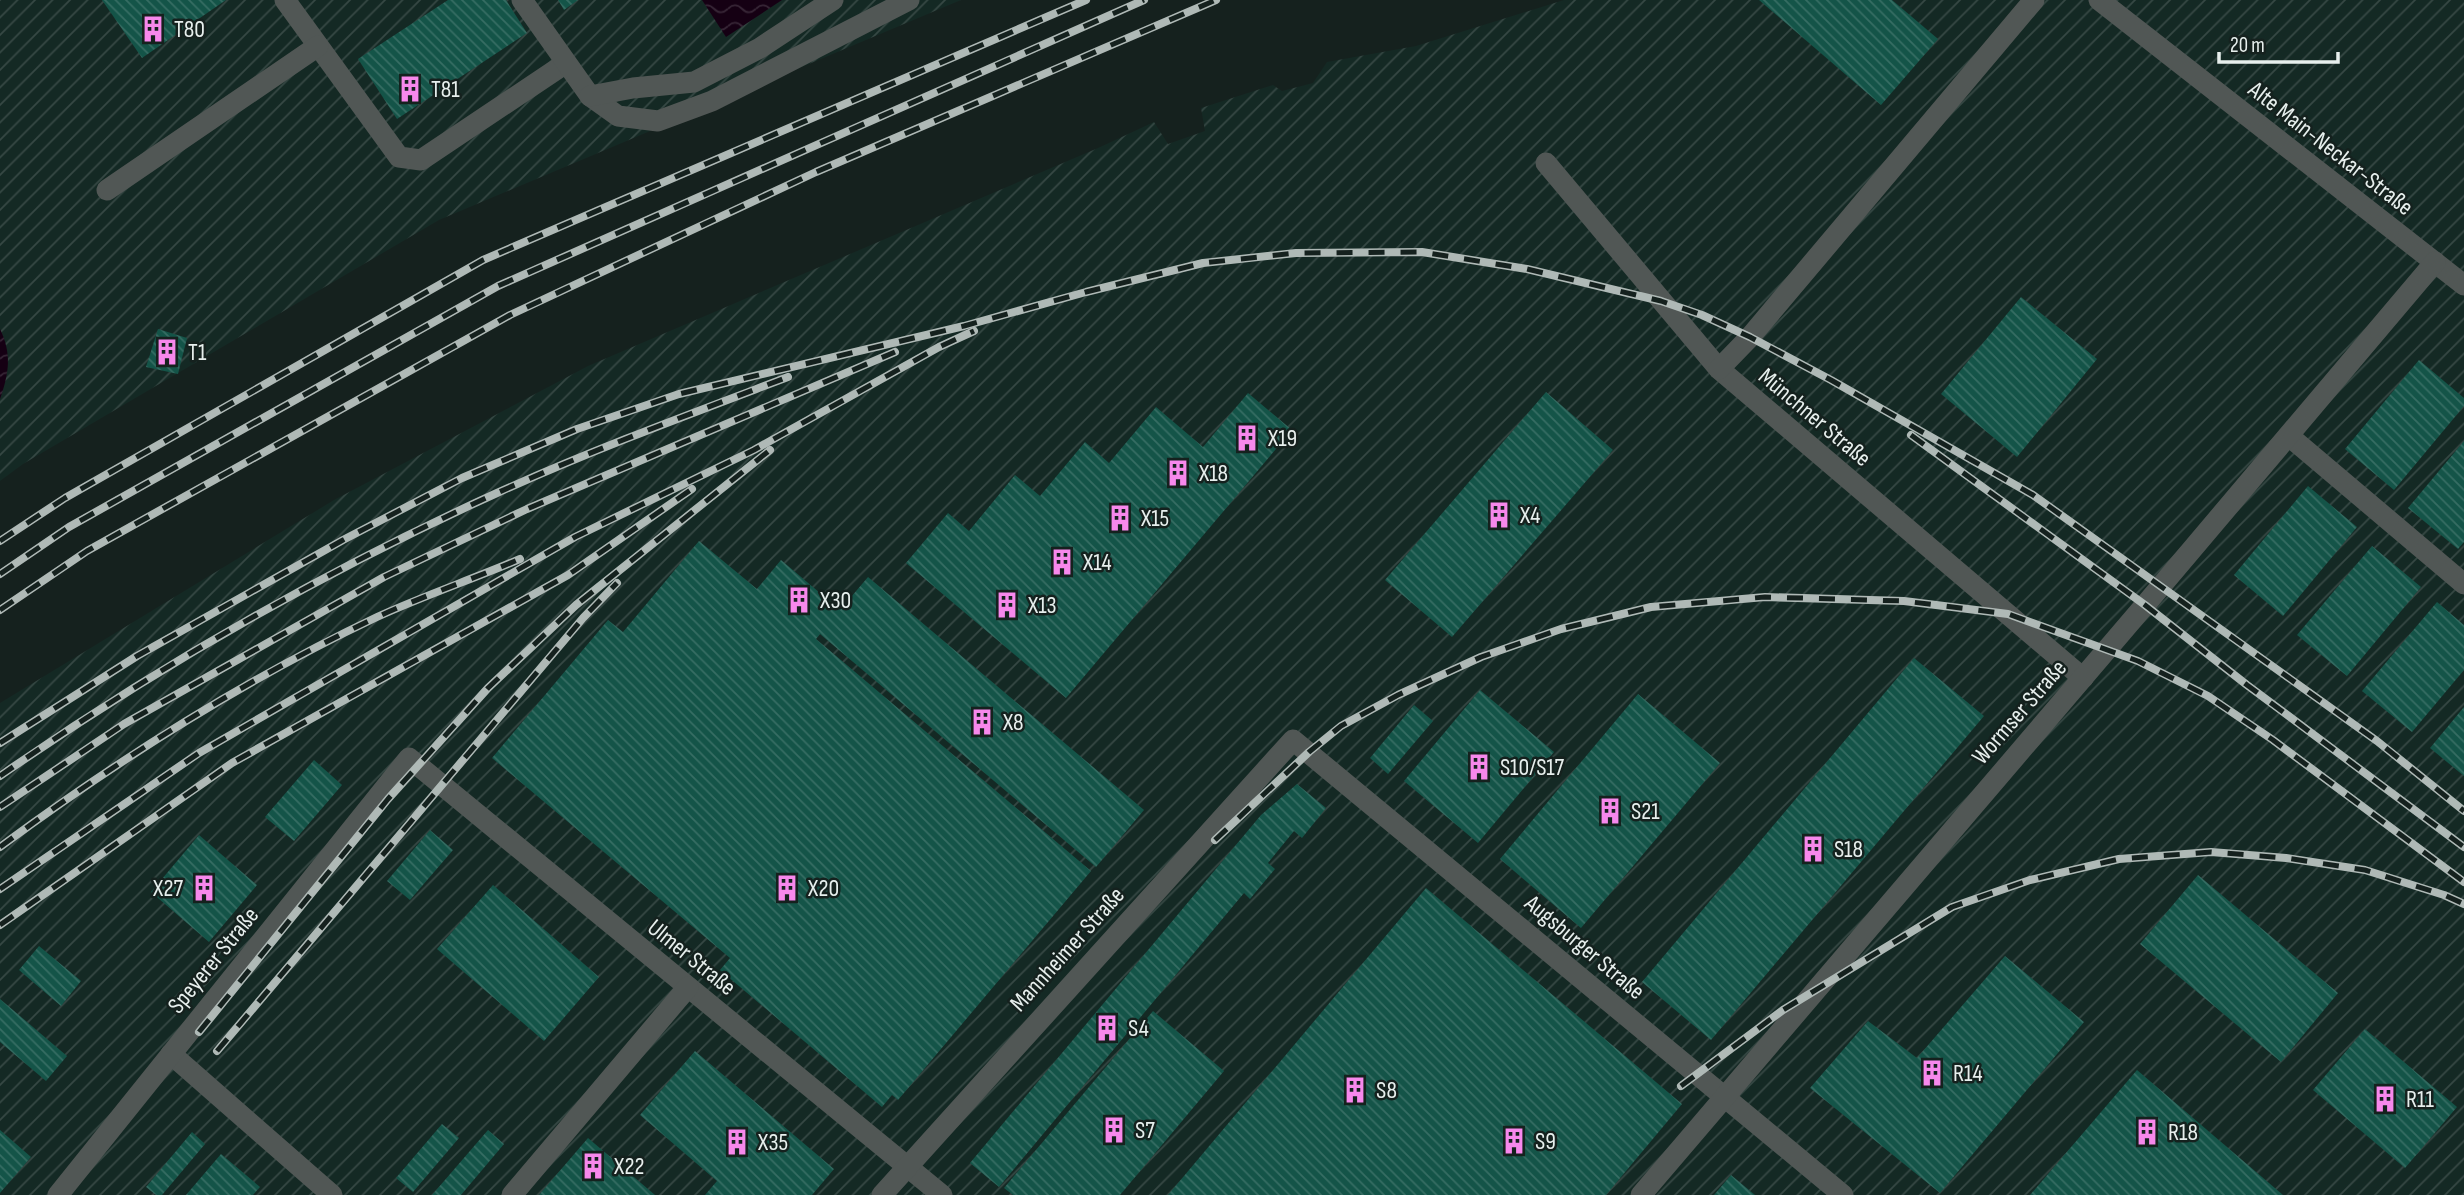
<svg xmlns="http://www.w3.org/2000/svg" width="2464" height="1195" viewBox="0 0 2464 1195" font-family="'Sofia Sans Condensed',sans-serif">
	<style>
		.industrial { fill: url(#industrial-furrows) }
		.water { fill: url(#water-waves) }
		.building { fill: url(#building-back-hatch) }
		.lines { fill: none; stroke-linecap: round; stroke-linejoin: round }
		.minor { stroke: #515755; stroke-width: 21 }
		.rail-casing { stroke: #afb9b6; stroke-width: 8 }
		.rail { stroke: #15211e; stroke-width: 5; stroke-dasharray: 16; stroke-linecap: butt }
		.labels { text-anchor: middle; stroke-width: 5; stroke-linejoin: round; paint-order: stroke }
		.poi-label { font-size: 24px; fill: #e7efed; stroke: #15211e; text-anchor: start }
		.street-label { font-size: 24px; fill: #e7efed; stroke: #15211e }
	</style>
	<defs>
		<pattern id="industrial-furrows" width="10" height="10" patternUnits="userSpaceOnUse" patternTransform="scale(1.75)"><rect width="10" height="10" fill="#142924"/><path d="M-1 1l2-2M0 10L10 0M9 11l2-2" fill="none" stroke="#364844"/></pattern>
		<pattern id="water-waves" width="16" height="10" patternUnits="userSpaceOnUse" patternTransform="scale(1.75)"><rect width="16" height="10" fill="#150013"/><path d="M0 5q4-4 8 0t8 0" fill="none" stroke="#372636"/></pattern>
		<pattern id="building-back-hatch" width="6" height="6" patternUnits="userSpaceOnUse" patternTransform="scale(1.75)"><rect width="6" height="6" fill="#145448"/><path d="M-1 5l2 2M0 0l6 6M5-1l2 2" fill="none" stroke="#366d63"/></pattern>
	</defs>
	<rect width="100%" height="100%" fill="#15211e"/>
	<g class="industrial">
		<path d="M0 0H961L439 220 23 464 0 481Z"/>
		<path d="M1564 0H2464V1195H0V703L334 500 588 366 1098 148 1154 122 1168 144 1205 131 1201 108 1273 85 1282 91 1313 83 1327 62 1416 46Z"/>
	</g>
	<g class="water">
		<path d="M702 0H782L726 37Z"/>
		<path d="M0 329C12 354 9 373 0 399Z"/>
	</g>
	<g class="building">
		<path d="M102 0H226L142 58Z"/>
		<path d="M448 0H506L527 33 397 119 358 59Z"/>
		<path d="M558 0H578L564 10Z"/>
		<path d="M1759 0H1892L1938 39 1881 105Z"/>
		<path d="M2021 297 2097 359 2017 457 1941 394Z"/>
		<path d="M158 329 187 338 178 374 146 367Z"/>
		<path d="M2419 360 2464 398V406L2394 490 2345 449Z"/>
		<path d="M1546 392 1613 450 1452 637 1385 580Z"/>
		<path d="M1248 393 1292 430 1066 698 906 563 948 513 969 531 1015 475 1040 496 1085 442 1109 463 1156 407 1203 447Z"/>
		<path d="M2464 441V542L2458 549 2408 508Z"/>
		<path d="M2308 486 2357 527 2283 616 2234 575Z"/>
		<path d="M699 541 757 589 781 560 840 610 868 577 1144 810 1096 867 820 634 816 639 1091 871 898 1100 892 1095 882 1107 720 970 730 958 492 758 608 620 623 632Z"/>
		<path d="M2372 546 2421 587 2347 676 2297 635Z"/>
		<path d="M2437 602 2464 625V670L2412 732 2362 691Z"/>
		<path d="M1914 658 1984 716 1711 1040 1642 982Z"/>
		<path d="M1480 690 1554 752 1478 843 1404 781Z"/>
		<path d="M1638 694 1720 763 1581 928 1500 859Z"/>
		<path d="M1414 705 1433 721 1388 774 1370 758Z"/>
		<path d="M2464 707V776L2430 748Z"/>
		<path d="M314 760 342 785 294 841 265 817Z"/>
		<path d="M1297 784 1326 808 1302 838 1294 831 1268 863 1275 869 1250 899 1244 893 999 1187 970 1163 1261 815Z"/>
		<path d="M430 830 453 850 410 900 387 881Z"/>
		<path d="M199 835 257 885 209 942 151 892Z"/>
		<path d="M2198 875 2338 993 2281 1062 2140 944Z"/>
		<path d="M493 885 599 977 544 1041 437 949Z"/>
		<path d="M1426 888 1682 1104 1606 1195H1168Z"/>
		<path d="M39 946 81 981 61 1006 19 970Z"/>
		<path d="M2005 956 2084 1022 1940 1193 1810 1088 1868 1021 1917 1058Z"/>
		<path d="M0 999 67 1056 46 1081 0 1042Z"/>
		<path d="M1153 1011 1224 1071 1120 1195H1013L1004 1188Z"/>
		<path d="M2365 1029 2457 1107 2405 1168 2313 1090Z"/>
		<path d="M695 1051 834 1169 812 1195H705L717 1181 640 1115Z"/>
		<path d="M2137 1070 2283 1195H2030Z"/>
		<path d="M442 1124 459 1138 413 1192 396 1178Z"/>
		<path d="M0 1130 31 1157 0 1193Z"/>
		<path d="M488 1130 504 1144 461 1195H432Z"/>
		<path d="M192 1132 205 1144 162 1195H156L146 1187Z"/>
		<path d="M588 1138 655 1195H539Z"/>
		<path d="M221 1154 260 1187 253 1195H186Z"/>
		<path d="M1731 1175 1755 1195H1714Z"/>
	</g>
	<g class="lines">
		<g class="minor">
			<path d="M285 0 399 157 421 160 566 63"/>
			<path d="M522 0 590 96 618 116 658 121 712 101 909 0"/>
			<path d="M2099 0 2464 285"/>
			<path d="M590 96 633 88 694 82 760 48 833 0"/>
			<path d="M1546 163 1719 369 2083 678"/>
			<path d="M107 190 318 46"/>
			<path d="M1719 369 1750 337 2034 0"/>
			<path d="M2289 436 2464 584"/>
			<path d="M171 1054 332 1195"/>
			<path d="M58 1195 409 758 942 1195"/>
			<path d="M512 1195 688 987"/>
			<path d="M882 1195 1293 740 1843 1195"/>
			<path d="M1641 1195 2145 605 2435 262"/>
		</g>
		<g class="rail-casing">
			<g id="rail">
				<path d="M1911 435 2145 605 2247 685 2464 847"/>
				<path d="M0 541 65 498 483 260 1086 0"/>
				<path d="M0 574 69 527 498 286 1144 0"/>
				<path d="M0 610 87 551 510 315 816 172 1216 0"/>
				<path d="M0 743 137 656 343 540 462 478 577 429 679 394 964 326 1086 292 1203 263 1296 253 1422 252 1527 269 1661 301 1702 315 1750 337 1831 380 2033 495 2377 741 2464 811"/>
				<path d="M0 776C157 667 323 572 497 493 592 450 690 414 788 377"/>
				<path d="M0 807 124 724 384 577 527 509 895 352"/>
				<path d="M1215 840 1309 752 1341 726 1398 695 1481 657 1561 629 1651 607 1765 597 1904 601 2008 614 2138 661 2208 696 2273 740 2464 882"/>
				<path d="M0 847C118 760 244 680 377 617 423 596 473 579 520 559"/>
				<path d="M0 889 199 753 575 537 754 450 939 347 974 331"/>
				<path d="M0 925 232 763 568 575 692 489"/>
				<path d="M199 1032 388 799 488 688 576 605 770 450"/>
				<path d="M217 1051 583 618 617 583"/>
				<path d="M1681 1086 1783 1010 1952 907 2030 880 2119 859 2211 852 2286 858 2365 870 2444 895 2464 904"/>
			</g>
		</g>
		<use href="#rail" class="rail"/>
	</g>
	<defs>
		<g id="building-bare" transform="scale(2.1)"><path d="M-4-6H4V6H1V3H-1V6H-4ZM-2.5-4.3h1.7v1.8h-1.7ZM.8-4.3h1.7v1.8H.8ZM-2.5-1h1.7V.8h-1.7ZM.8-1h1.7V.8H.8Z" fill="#f788ec" stroke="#15211e" stroke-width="2.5" paint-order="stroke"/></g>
	</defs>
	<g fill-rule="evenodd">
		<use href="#building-bare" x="153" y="29"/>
		<use href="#building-bare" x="410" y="89"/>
		<use href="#building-bare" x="167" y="352"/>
		<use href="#building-bare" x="1247" y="438"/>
		<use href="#building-bare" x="1178" y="473"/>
		<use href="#building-bare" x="1499" y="515"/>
		<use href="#building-bare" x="1120" y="518"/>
		<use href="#building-bare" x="1062" y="562"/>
		<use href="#building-bare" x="799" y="600"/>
		<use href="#building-bare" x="1007" y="605"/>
		<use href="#building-bare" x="982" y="722"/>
		<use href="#building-bare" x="1479" y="767"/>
		<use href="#building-bare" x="1610" y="811"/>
		<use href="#building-bare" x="1813" y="849"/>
		<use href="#building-bare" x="204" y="888"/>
		<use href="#building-bare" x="787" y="888"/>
		<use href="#building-bare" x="1107" y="1028"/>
		<use href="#building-bare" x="1932" y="1073"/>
		<use href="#building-bare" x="1355" y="1090"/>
		<use href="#building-bare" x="2385" y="1099"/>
		<use href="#building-bare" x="1114" y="1130"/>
		<use href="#building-bare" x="2147" y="1132"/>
		<use href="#building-bare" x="1514" y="1141"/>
		<use href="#building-bare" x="737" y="1142"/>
		<use href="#building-bare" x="593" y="1166"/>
	</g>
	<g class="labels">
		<g class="poi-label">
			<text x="174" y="37">T80</text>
			<text x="431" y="97">T81</text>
			<text x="188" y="360">T1</text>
			<text x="1268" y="446">X19</text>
			<text x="1199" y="481">X18</text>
			<text x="1520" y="523">X4</text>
			<text x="1141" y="526">X15</text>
			<text x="1083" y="570">X14</text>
			<text x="820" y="608">X30</text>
			<text x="1028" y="613">X13</text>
			<text x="1003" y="730">X8</text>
			<text x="1500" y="775">S10/S17</text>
			<text x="1631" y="819">S21</text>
			<text x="1834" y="857">S18</text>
			<text x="183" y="896" text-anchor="end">X27</text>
			<text x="808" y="896">X20</text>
			<text x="1128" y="1036">S4</text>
			<text x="1953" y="1081">R14</text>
			<text x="1376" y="1098">S8</text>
			<text x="2406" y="1107">R11</text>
			<text x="1135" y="1138">S7</text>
			<text x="2168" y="1140">R18</text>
			<text x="1535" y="1149">S9</text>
			<text x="758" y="1150">X35</text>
			<text x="614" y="1174">X22</text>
		</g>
		<g class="street-label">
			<text transform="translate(2331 148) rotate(38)" y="8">Alte Main-Neckar-Straße</text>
			<text transform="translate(1815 417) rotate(40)" y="8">Münchner Straße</text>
			<text transform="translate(2019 712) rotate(-49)" y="8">Wormser Straße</text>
			<text transform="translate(1585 947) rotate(40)" y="8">Augsburger Straße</text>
			<text transform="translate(1067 949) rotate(-48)" y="8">Mannheimer Straße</text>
			<text transform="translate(692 957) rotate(39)" y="8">Ulmer Straße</text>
			<text transform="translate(213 960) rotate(-51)" y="8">Speyerer Straße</text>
		</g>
	</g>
	<path d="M2219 52v10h119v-10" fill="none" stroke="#e7efed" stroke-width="3.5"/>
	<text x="2230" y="52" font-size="21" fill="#e7efed" stroke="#15211e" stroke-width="5" paint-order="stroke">20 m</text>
</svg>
